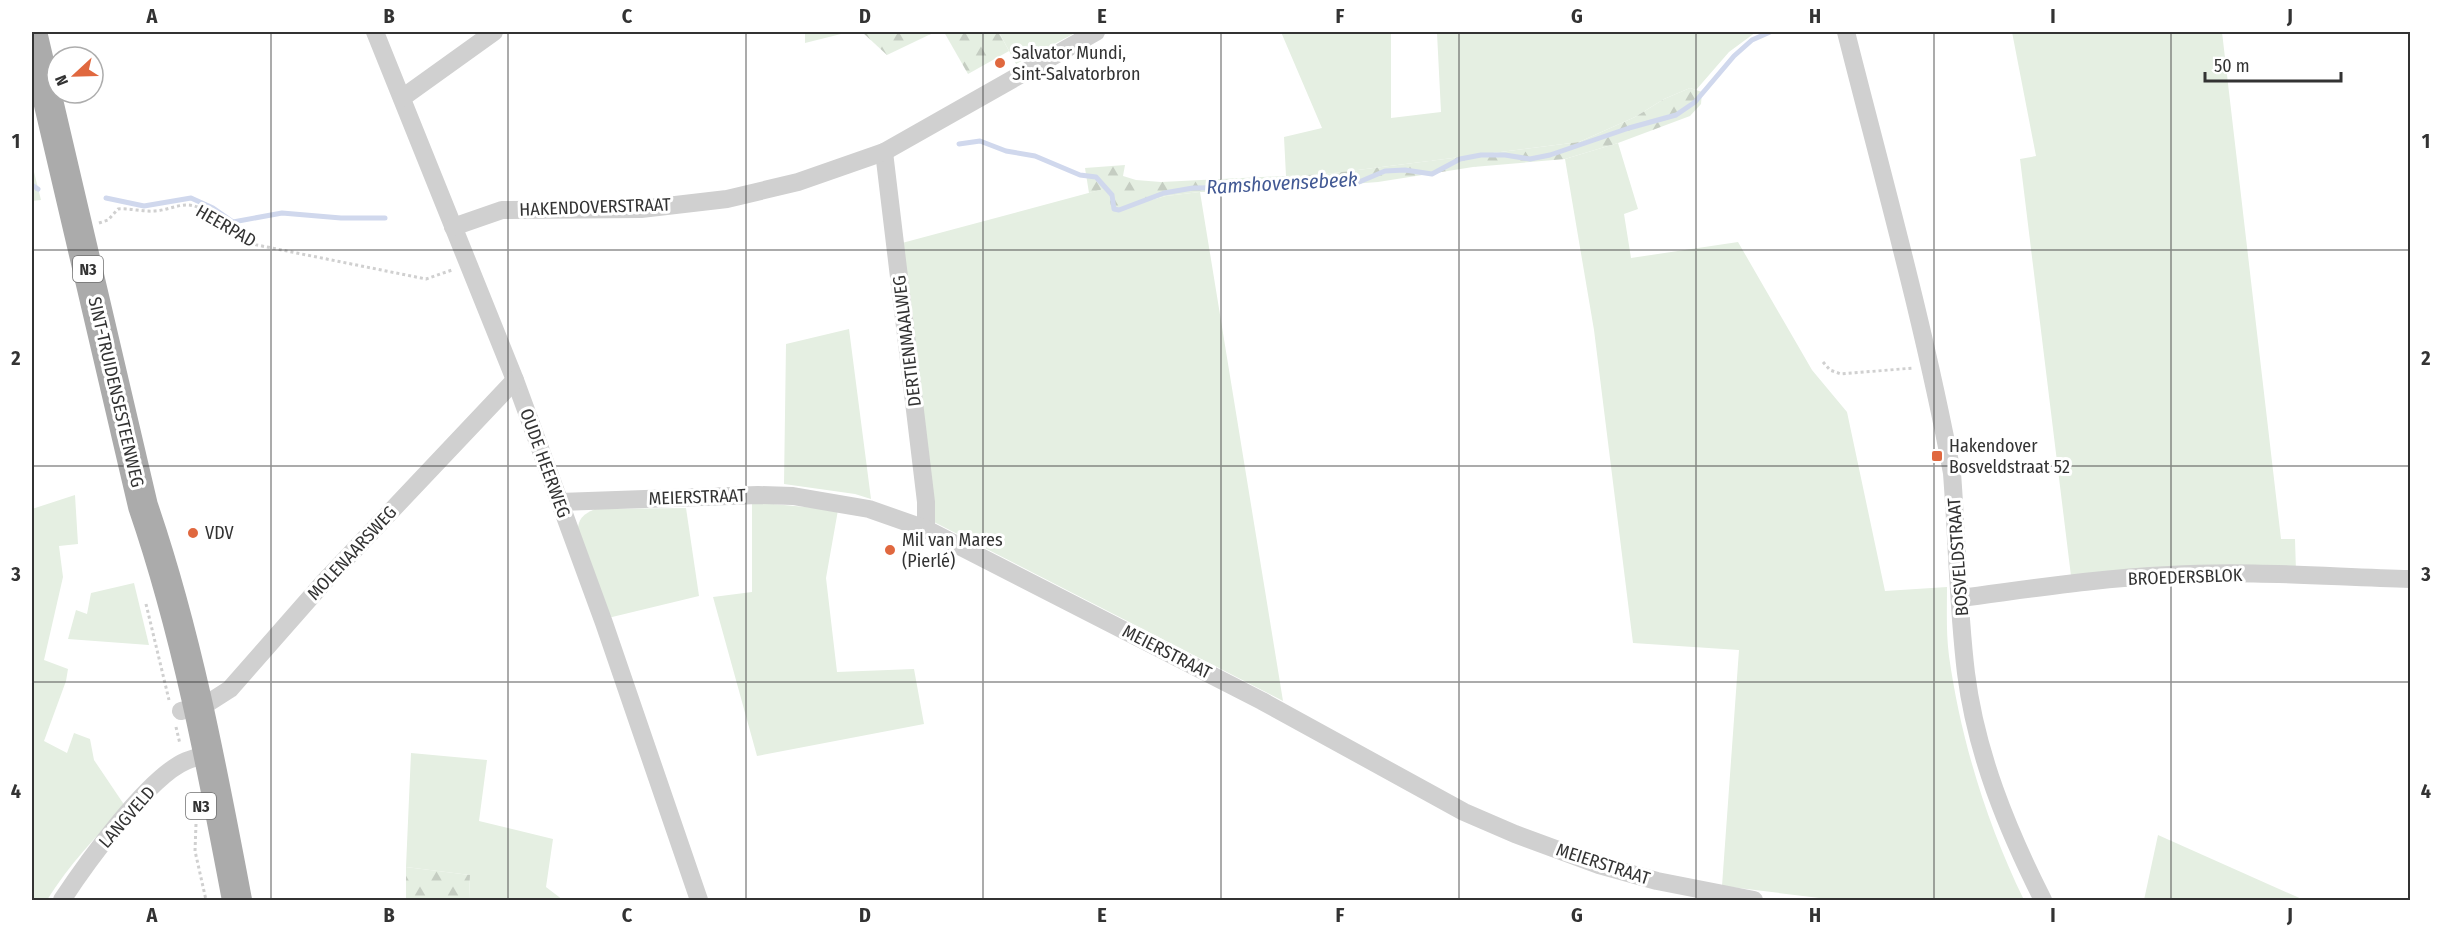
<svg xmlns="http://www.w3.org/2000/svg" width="2442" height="932" viewBox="0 0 2442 932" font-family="'Fira Sans Condensed',sans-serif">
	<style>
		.green { fill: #e5efe2 }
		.forest { fill: url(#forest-firs) }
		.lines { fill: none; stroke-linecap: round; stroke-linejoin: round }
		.stream { stroke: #d0d8ed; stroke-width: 5 }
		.path { stroke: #d0d0d0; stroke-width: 3; stroke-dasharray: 3 3; stroke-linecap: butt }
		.minor { stroke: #d0d0d0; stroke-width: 18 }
		.primary { stroke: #ababab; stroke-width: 30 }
		.grid { fill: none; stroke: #333; stroke-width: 1.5; stroke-opacity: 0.55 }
		.poi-dot { fill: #e0683f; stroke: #fff; stroke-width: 2 }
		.labels { text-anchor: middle; stroke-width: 6; stroke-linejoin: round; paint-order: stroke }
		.shield { fill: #fff; stroke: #707070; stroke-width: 1.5 }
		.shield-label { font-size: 16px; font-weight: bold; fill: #333 }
		.poi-label { font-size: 18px; fill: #333; stroke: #fff; text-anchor: start }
		.street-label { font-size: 18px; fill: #333; stroke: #fff }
		.water-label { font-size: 20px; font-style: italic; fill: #425994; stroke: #fff }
		.neatline { fill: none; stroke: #333; stroke-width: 2 }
		.grid-label { font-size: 20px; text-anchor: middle; font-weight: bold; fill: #333 }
	</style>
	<defs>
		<pattern id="forest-firs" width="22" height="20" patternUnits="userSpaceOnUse" patternTransform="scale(1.5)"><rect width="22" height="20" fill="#e5efe2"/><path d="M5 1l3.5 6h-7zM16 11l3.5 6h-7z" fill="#c5cdc2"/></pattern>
	</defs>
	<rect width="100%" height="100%" fill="#fff"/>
	<g class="green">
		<path d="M805 32H849L805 43Z"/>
		<path d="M999 32H1077L1016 64Z"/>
		<path d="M1281 32H1391V118L1441 112 1437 33 1443 32H1756L1729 52 1696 90 1690 88 1664 99 1635 117 1579 142 1326 174 1286 176 1284 137 1322 128Z"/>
		<path d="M2012 32H2222L2281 539H2295L2296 572 2071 576 2020 159 2036 156Z"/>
		<path d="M1618 143 1638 209 1624 214 1631 258 1738 242 1812 370 1847 412 1885 591 1947 587C1947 610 1946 633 1949 656 1961 741 1987 824 2024 900H1836L1722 886 1739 650 1633 643 1594 330 1565 159Z"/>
		<path d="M1107 188 1113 210 1166 196 1200 192 1283 701 934 522 902 243Z"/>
		<path d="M849 329 871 499 855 494 784 484 786 344Z"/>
		<path d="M75 495 78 544 59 546 63 577 44 660 68 669 66 681 44 741 67 753 74 733 90 739 94 760 125 806C96 836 69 865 47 900H32V509Z"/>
		<path d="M752 502 838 510 826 578 837 672 914 669 924 724 757 756 713 597 752 592Z"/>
		<path d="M686 508 699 596 608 618 578 535C577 521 581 515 595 509Z"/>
		<path d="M134 583 149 645 68 639 76 610 87 614 91 593Z"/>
		<path d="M411 753 487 760 479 821 553 839 546 887 563 900H469L470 875 406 867Z"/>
		<path d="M2158 835 2304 900H2144Z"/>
	</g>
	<g class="forest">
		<path d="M862 32H935L887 55Z"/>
		<path d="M944 32H999L1009 51 968 74Z"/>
		<path d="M1690 88 1702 92 1701 104 1690 116 1618 143 1565 159 1473 167 1378 182 1248 192H1200L1166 196 1112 210 1107 188 1089 193 1085 168 1125 165 1123 176 1136 180 1161 182 1326 174 1579 142 1635 117 1664 99Z"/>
		<path d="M32 164 41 200 32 201Z"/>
		<path d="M406 867 470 875 469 900H406Z"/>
	</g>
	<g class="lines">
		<g class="stream">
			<path d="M959 144 980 141 1006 151 1035 156 1080 175 1096 177 1112 195 1114 209 1119 210 1164 193 1193 188 1280 187 1359 182 1385 171 1405 170 1432 174 1460 159 1481 155H1505L1530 159 1550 155 1629 128 1676 115 1695 102 1734 56 1752 40 1770 32"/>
			<path d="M32 185 38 189"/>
			<path d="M106 198 144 206 191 198 213 208 233 222 282 213 341 218H385"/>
		</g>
		<g class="path">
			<path d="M99 223 108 220 118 209C130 208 143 212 155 211 170 210 183 201 197 207 217 215 234 233 252 244L426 279 452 270"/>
			<path d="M1823 362 1830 370 1841 374 1913 368"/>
			<path d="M146 604 169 700"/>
			<path d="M176 727 180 744"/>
			<path d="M196 824 195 851 206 900"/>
		</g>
		<g class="minor">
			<path d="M375 32 515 380 604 623 699 900"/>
			<path d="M1846 32C1883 178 1924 324 1952 473 1957 539 1958 607 1966 673 1976 753 2007 829 2043 900"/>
			<path d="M402 98 494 32"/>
			<path d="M884 152 926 502V529"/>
			<path d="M453 227 502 210 641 209 727 199 798 182 884 152 1096 32"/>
			<path d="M560 502 758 495 793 496 869 509 926 529 1262 701 1464 812 1515 834 1599 865 1657 881 1754 900"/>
			<path d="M1960 598C2030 589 2099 578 2169 575 2249 570 2330 577 2410 579"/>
			<path d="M181 711 205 705 230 689 324 582 515 380"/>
			<path d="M62 900C85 865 148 777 186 761 193 758 201 756 208 754"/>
		</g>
		<path class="primary" d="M32 32 143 506C187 634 212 768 237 900"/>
	</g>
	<path class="grid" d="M271 32V900M508 32V900M746 32V900M983 32V900M1221 32V900M1459 32V900M1696 32V900M1934 32V900M2171 32V900M32 250H2410M32 466H2410M32 682H2410"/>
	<g class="poi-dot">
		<circle cx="1000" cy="63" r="6"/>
		<rect x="1931" y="450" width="12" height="12" rx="3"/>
		<circle cx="193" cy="533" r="6"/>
		<circle cx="890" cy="550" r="6"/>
	</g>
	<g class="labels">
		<g class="shield">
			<rect x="73" y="256" width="30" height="26" rx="4.5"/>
			<rect x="186" y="793" width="30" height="26" rx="4.5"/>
		</g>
		<g class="shield-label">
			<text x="88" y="275">N3</text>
			<text x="201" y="812">N3</text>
		</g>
		<g class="poi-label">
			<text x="1012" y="59">Salvator Mundi,<tspan x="1012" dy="21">Sint-Salvatorbron</tspan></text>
			<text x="1949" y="452">Hakendover<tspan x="1949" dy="21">Bosveldstraat 52</tspan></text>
			<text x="205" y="539">VDV</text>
			<text x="902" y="546">Mil van Mares<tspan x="902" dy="21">(Pierlé)</tspan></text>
		</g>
		<g class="street-label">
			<text transform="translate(595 207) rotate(-2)" y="6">HAKENDOVERSTRAAT</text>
			<text transform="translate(226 226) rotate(30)" y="6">HEERPAD</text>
			<text transform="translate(907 341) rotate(-97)" y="6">DERTIENMAALWEG</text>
			<text transform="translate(116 392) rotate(77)" y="6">SINT-TRUIDENSESTEENWEG</text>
			<text transform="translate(545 463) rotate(70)" y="6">OUDE HEERWEG</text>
			<text transform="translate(697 497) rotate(-2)" y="6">MEIERSTRAAT</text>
			<text transform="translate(352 553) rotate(-47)" y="6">MOLENAARSWEG</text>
			<text transform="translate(1958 557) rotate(-94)" y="6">BOSVELDSTRAAT</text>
			<text transform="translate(2185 577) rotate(-2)" y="6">BROEDERSBLOK</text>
			<text transform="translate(1167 652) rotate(27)" y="6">MEIERSTRAAT</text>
			<text transform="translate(127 817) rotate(-49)" y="6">LANGVELD</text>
			<text transform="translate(1603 864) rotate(18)" y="6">MEIERSTRAAT</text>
		</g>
		<g class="water-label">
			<text transform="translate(1282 183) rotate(-3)" y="7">Ramshovensebeek</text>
		</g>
	</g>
	<rect width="2442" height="932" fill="none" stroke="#ffffff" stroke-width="66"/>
	<g transform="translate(75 75) rotate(248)"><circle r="28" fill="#ffffff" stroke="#adadad" stroke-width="1.5"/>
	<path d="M0-4.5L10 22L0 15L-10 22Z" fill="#e0683f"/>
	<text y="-9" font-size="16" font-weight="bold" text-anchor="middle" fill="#333333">N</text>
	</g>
	<path d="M2205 72v9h136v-9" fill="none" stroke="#333333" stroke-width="3"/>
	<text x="2214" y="72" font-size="18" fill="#333333" stroke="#ffffff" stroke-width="4.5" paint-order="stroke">50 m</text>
	<rect x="33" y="33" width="2376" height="866" class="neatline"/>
	<g class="grid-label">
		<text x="152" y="23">A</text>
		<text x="389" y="23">B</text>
		<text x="627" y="23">C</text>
		<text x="865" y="23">D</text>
		<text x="1102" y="23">E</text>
		<text x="1340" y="23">F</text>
		<text x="1577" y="23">G</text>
		<text x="1815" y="23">H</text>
		<text x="2053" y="23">I</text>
		<text x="2290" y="23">J</text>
		<text x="16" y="148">1</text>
		<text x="2426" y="148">1</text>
		<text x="16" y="365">2</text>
		<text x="2426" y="365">2</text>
		<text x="16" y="581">3</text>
		<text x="2426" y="581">3</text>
		<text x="16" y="798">4</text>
		<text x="2426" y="798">4</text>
		<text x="152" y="922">A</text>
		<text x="389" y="922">B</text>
		<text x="627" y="922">C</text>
		<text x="865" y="922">D</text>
		<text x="1102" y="922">E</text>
		<text x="1340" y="922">F</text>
		<text x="1577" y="922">G</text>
		<text x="1815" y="922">H</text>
		<text x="2053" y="922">I</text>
		<text x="2290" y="922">J</text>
	</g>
</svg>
